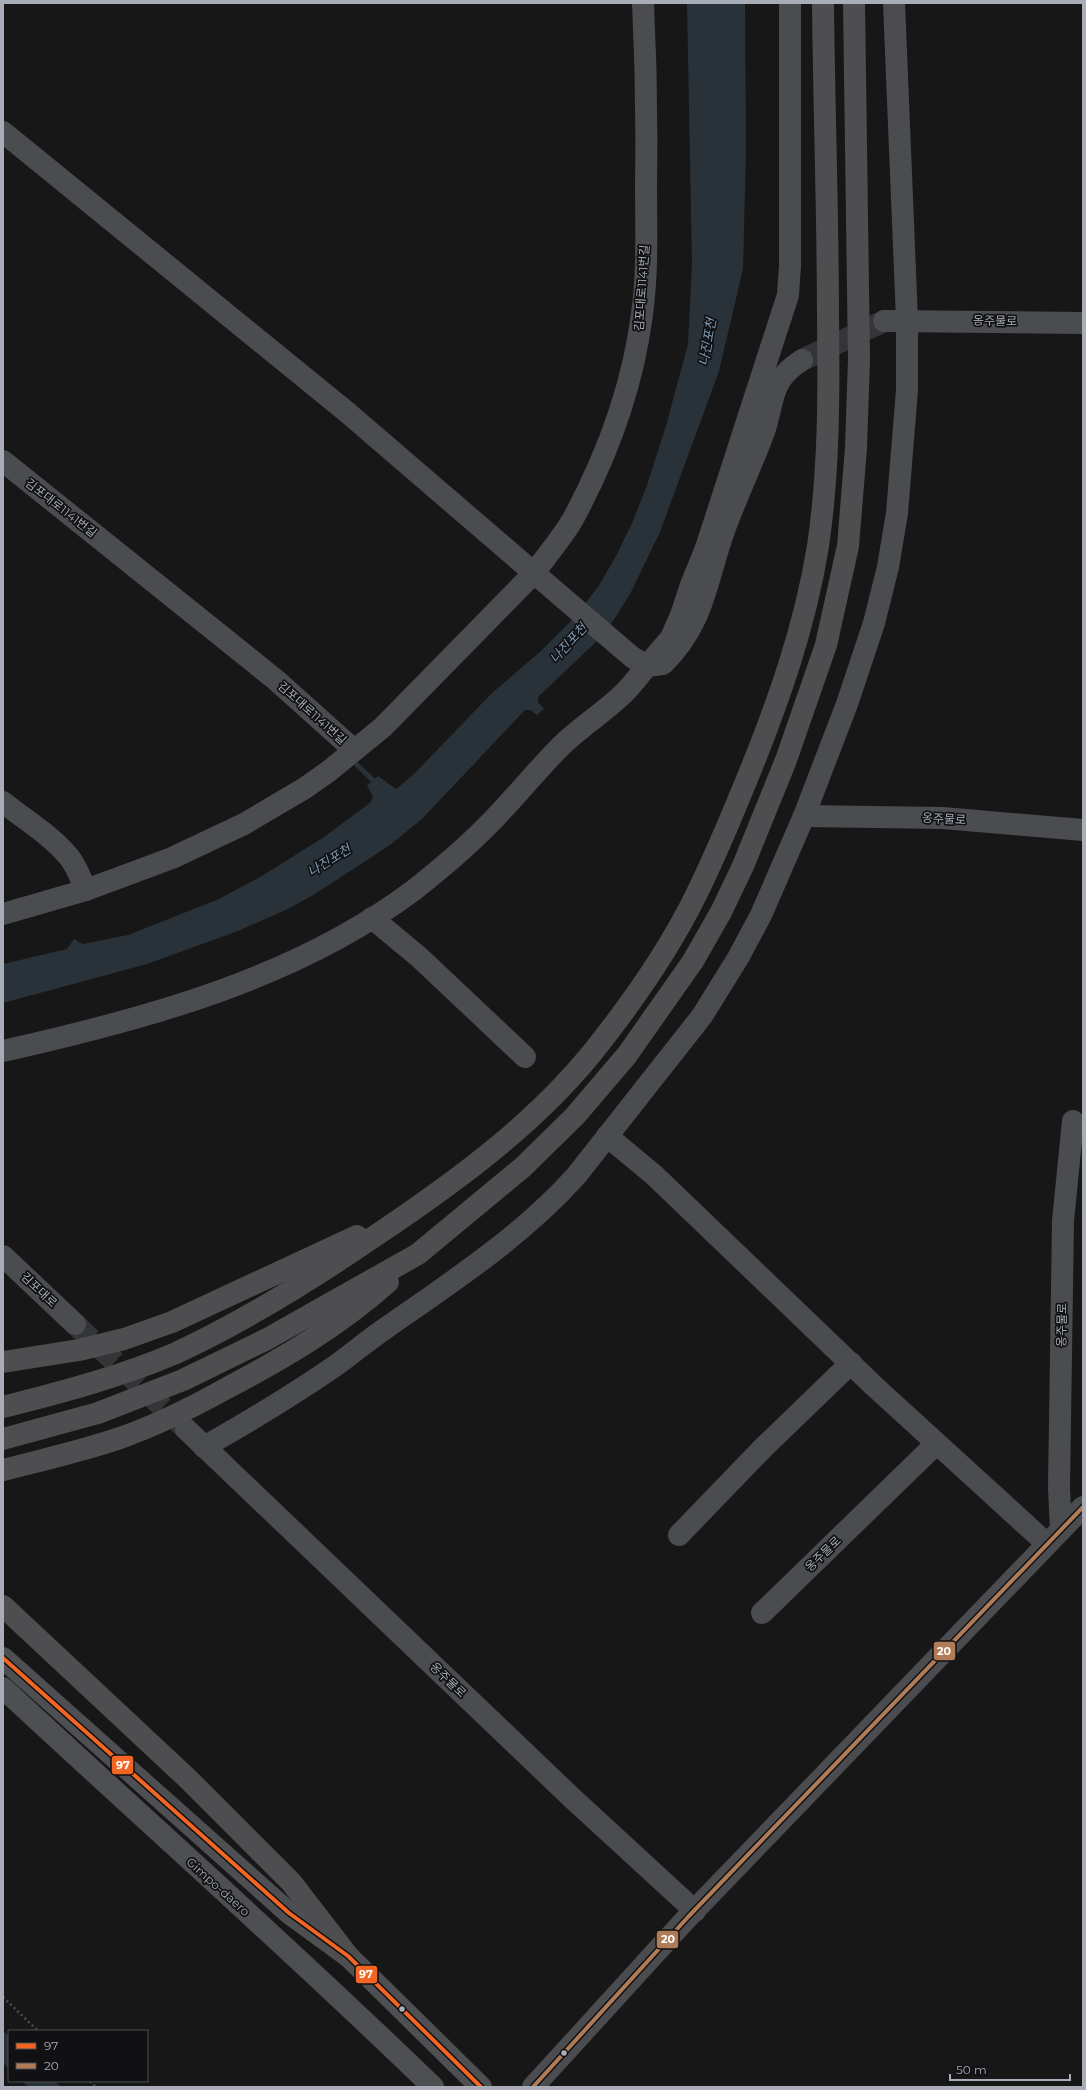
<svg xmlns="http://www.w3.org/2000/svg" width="1086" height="2090" viewBox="0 0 1086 2090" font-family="Montserrat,'Noto Sans KR',sans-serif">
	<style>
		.water { fill: #2a3239 }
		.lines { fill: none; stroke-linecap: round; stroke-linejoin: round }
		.stream { stroke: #2a3239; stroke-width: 5 }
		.minor-tunnel { stroke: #343537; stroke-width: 22; stroke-dasharray: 22 11; stroke-linecap: butt }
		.path { stroke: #4d4e52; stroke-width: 2.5; stroke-dasharray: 2 3; stroke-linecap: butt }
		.minor { stroke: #4b4c50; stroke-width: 22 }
		.major { stroke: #4d4f52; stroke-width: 22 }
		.highway { stroke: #4e4e51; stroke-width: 22 }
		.bus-1-casing { stroke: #111113; stroke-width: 7 }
		.bus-2-casing { stroke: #111113; stroke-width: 7 }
		.bus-1 { stroke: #f26522; stroke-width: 4 }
		.bus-2 { stroke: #b07c57; stroke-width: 4 }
		.bus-dot { fill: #a8adb8; stroke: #111113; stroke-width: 1.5 }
		.labels { text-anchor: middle; stroke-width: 3.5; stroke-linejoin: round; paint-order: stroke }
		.street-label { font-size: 12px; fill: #a8adb8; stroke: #111113 }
		.water-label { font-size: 13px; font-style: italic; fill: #7f9bb3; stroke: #111113 }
		.line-badge { stroke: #111113; stroke-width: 1.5 }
		.badge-label { font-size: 11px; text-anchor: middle; font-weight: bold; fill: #fff }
	</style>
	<rect width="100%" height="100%" fill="#171717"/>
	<g class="water">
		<path d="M687 3H745L746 151 743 269 719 371 660 532 630 594 613 621 599 639 538 697V702L544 709 537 715 530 710H525L422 819 390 845 315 894 288 909 238 931 147 964 3 1003V964L67 949 74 939 83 944 128 935 219 899 262 876 324 837 370 803 373 797 367 785 378 776 396 789 414 774 492 693 541 651 574 618 598 587 615 558 633 521 646 488 666 426 688 344 692 264Z"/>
		<path d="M3 2031 9 2036V2069L3 2063Z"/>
		<path d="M22 2081H55L61 2087H28Z"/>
	</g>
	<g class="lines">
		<path class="stream" d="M357 765 377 784"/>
		<g class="minor-tunnel">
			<path d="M802 360 884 321"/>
			<path d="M75 1324 186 1429"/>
		</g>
		<g class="path">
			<path d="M3 1997 38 2031"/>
			<path d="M90 2081 96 2087"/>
		</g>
		<g class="minor">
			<path d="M3 132 348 413 534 573C547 555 562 538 573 519 607 456 633 385 642 314 648 271 646 227 646 184 647 124 646 63 643 3"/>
			<path d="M884 321 1083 323"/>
			<path d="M3 461 276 680 354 750"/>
			<path d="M3 802C25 820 51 835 69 857 77 867 81 879 86 890"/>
			<path d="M804 816 943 818 1083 830"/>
			<path d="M3 914 86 890 172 858 244 824 305 788 329 771 383 727 534 573 632 657 647 666 671 638 681 615 691 585 706 548 788 295 790 266V3"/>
			<path d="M372 918 419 957 525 1057"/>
			<path d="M3 1051C146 1019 295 979 414 890 438 871 462 851 484 829 511 803 534 773 560 747 580 727 605 712 625 692 633 684 640 674 647 666L663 664C705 623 706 580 725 528 737 496 752 464 764 432 775 399 769 381 802 360"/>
			<path d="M607 1136 654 1175 874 1386 1047 1544"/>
			<path d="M3 1256 75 1324"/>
			<path d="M186 1429 571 1797 695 1911"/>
			<path d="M204 1447C248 1422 293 1395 335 1366 352 1354 368 1340 386 1328 453 1281 521 1237 576 1176L702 1016 738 958 761 915 804 816 847 704 874 623 888 567 897 513 907 390V320L894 3"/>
			<path d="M1061 1530 1059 1488 1063 1221 1073 1121"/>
			<path d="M679 1535 764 1447 851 1363"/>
			<path d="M762 1613 936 1444"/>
			<path d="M533 2087 688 1917 1083 1507"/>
		</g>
		<g class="major">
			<path d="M3 1658 289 1913 348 1956 481 2087"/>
			<path d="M3 1688C146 1821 293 1951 433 2087"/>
		</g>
		<g class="highway">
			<path d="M3 1362 79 1350 124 1339 172 1322 357 1236"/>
			<path d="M3 1407C59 1393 123 1376 176 1353 247 1320 314 1278 378 1234 460 1179 543 1118 603 1039 638 994 671 946 696 895 715 857 731 818 747 779 778 703 805 627 818 546 829 471 829 395 828 320 828 214 824 109 823 3"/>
			<path d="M3 1439 98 1413 183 1380 267 1339 418 1254 523 1167 575 1116 627 1055 693 961 721 912 743 866 786 760 826 645 848 546 856 448 859 359 854 3"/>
			<path d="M3 1470C42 1460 82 1451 120 1438 157 1425 193 1407 227 1388 284 1358 340 1325 388 1282"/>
			<path d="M3 1606 187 1778 291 1882 348 1956"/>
		</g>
		<g class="bus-1-casing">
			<path id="bus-1" d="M3 1658 289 1913 348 1956 481 2087"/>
		</g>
		<g class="bus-2-casing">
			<path id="bus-2" d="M533 2087 688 1917 1083 1507"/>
		</g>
		<use href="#bus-1" class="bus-1"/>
		<use href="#bus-2" class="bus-2"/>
	</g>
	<g class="bus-dot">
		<circle cx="402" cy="2009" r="3.5"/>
		<circle cx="564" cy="2053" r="3.5"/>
	</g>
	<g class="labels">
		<g class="street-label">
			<text transform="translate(642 288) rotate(-86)" y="4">김포대로1141번길</text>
			<text transform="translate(995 321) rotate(1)" y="4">옹주물로</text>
			<text transform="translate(61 508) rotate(38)" y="4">김포대로1141번길</text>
			<text transform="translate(312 713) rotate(42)" y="4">김포대로1141번길</text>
			<text transform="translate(944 819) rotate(3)" y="4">옹주물로</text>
			<text transform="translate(39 1290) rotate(43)" y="4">김포대로</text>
			<text transform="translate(1062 1325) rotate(-89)" y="4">옹주물로</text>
			<text transform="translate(823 1554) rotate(-44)" y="4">옹주물로</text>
			<text transform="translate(448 1680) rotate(44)" y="4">옹주물로</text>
			<text transform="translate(218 1887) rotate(42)" y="4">Gimpo-daero</text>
		</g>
		<g class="water-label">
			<text transform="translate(707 342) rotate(-80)" y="5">나진포천</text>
			<text transform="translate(568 643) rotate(-48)" y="5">나진포천</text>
			<text transform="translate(329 860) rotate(-32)" y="5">나진포천</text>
		</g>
	</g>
	<g class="line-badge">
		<rect x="933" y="1641" width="23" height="20" rx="4" fill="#b07c57"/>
		<rect x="111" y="1755" width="23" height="20" rx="4" fill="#f26522"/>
		<rect x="656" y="1930" width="23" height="19" rx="4" fill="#b07c57"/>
		<rect x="355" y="1965" width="23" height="19" rx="4" fill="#f26522"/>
	</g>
	<g class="badge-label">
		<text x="944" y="1655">20</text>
		<text x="123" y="1769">97</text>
		<text x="668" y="1943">20</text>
		<text x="366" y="1978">97</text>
	</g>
	<rect width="1086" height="2090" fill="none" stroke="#a8adb8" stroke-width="8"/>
	<rect x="8" y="2030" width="140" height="52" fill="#111113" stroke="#4d4f55"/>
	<rect x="16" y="2043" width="20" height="6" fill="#f26522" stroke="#4d4f55"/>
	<text x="44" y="2050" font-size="12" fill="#a8adb8">97</text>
	<rect x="16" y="2063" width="20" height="6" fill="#b07c57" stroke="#4d4f55"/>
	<text x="44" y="2070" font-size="12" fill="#a8adb8">20</text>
	<path d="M950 2074v6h120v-6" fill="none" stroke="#a8adb8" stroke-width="2"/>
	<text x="956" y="2074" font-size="12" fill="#a8adb8" stroke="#111113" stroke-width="3" paint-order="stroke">50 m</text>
</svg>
